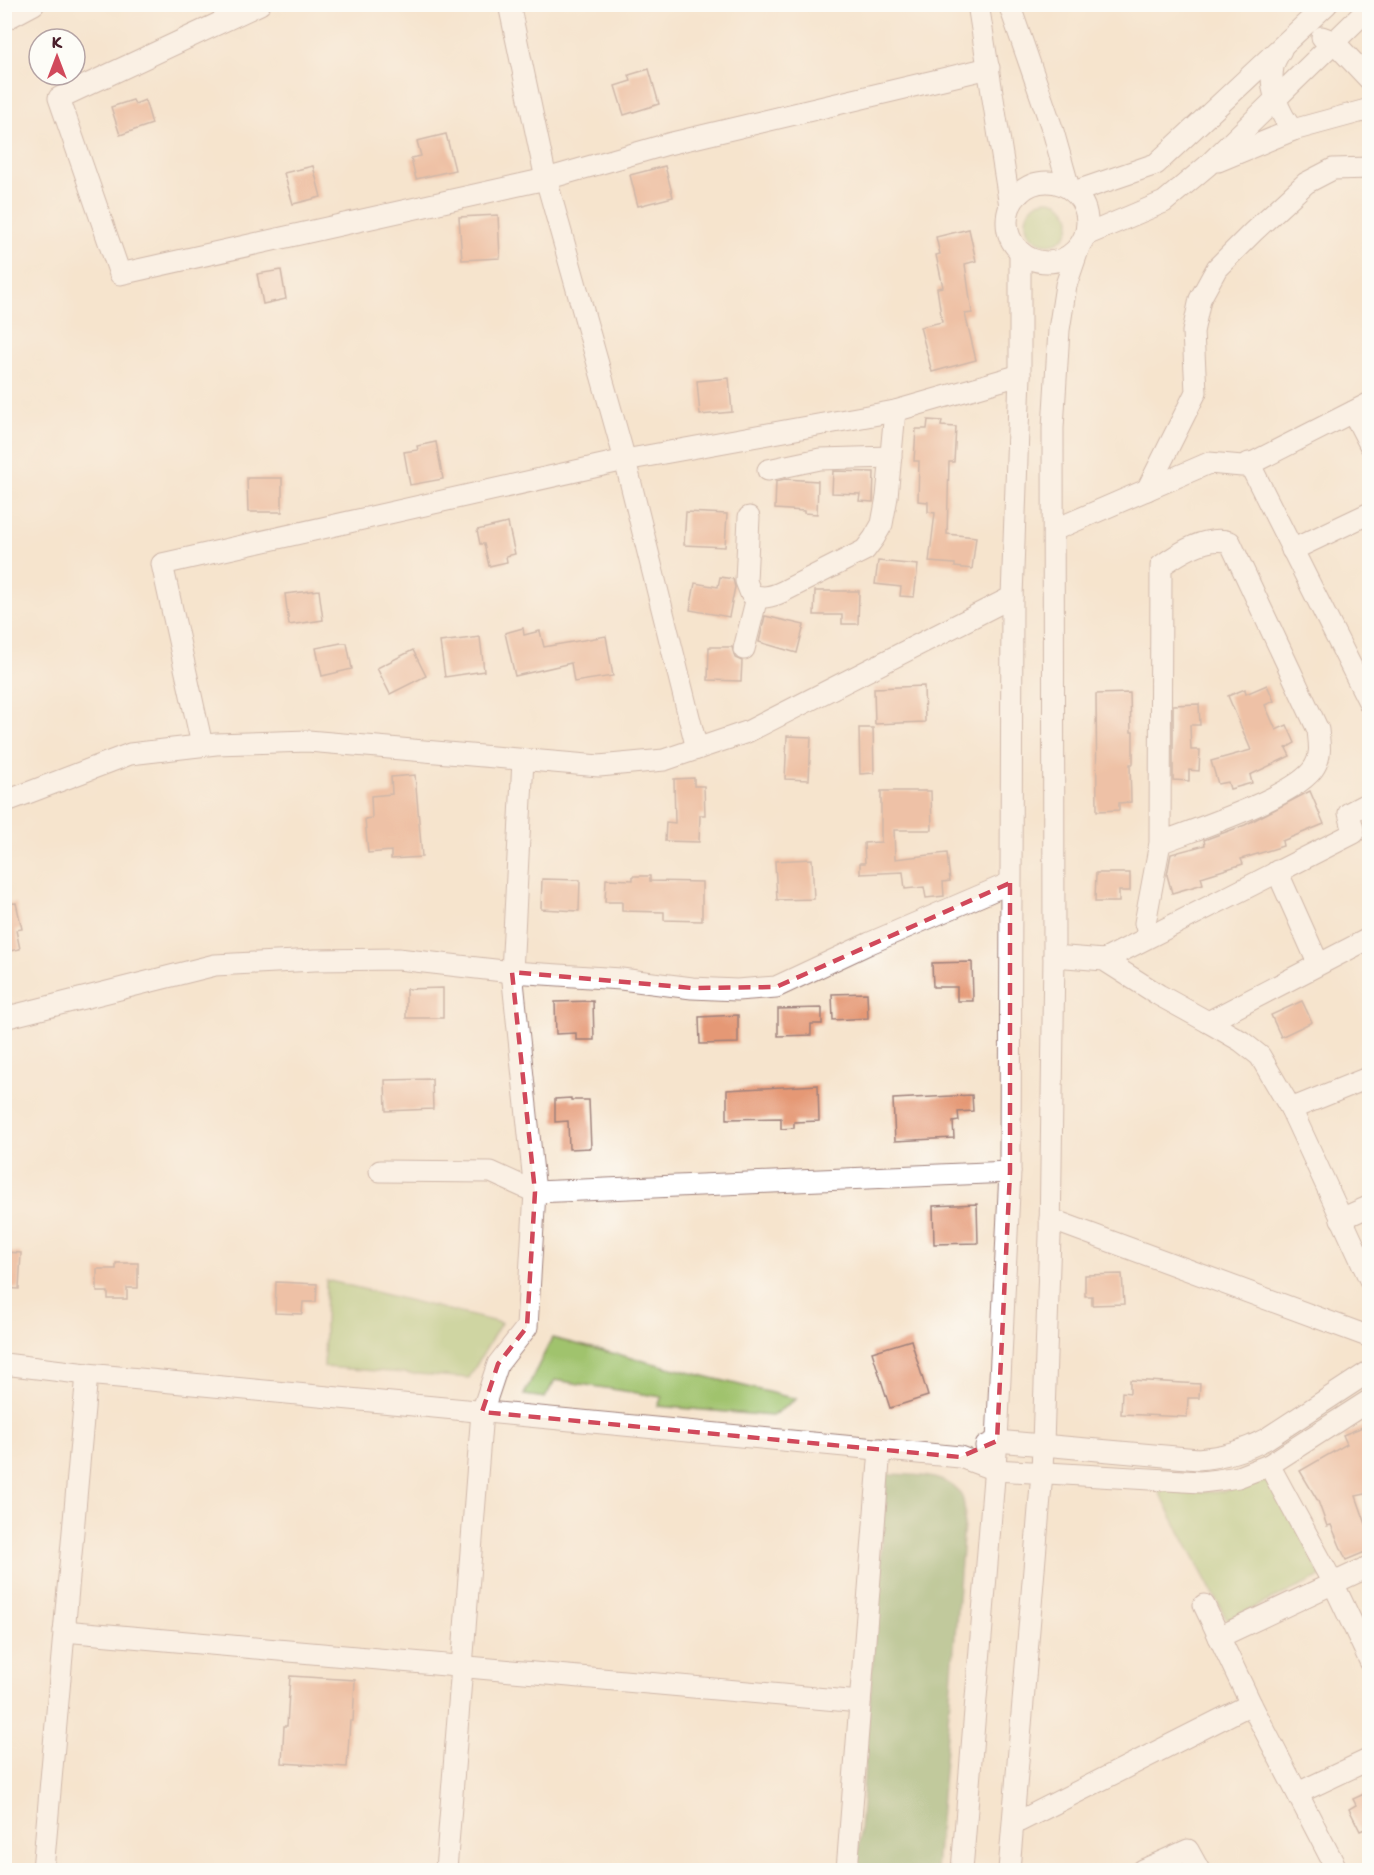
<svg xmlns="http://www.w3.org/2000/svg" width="1374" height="1875" viewBox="0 0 1374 1875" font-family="'Shantell Sans',sans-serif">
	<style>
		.green { fill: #a0c36d; stroke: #75714c; stroke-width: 1.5 }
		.forest { fill: #80a960; stroke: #656446; stroke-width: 1.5 }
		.building { fill: #e59874 }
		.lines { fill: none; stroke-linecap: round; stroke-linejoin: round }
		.minor-casing { stroke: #a0827c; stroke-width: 23 }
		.minor { stroke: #fff; stroke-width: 21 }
		.marked { fill: none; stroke: #d1495b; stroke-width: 4.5; stroke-dasharray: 12 8; stroke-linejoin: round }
	</style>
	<rect width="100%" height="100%" fill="#fdfcf7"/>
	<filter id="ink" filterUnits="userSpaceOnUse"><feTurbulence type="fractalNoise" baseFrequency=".0167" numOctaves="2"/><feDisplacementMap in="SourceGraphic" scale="12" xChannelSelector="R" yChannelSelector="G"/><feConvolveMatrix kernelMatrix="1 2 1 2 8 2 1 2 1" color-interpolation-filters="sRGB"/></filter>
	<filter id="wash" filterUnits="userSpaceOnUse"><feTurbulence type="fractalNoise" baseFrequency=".008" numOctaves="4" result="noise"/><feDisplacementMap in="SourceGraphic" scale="24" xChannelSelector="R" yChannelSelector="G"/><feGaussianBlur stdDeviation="1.35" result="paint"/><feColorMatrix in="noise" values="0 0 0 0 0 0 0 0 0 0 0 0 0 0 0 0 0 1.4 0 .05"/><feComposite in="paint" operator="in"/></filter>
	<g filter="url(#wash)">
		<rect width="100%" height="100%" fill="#f6e4cd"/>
		<g class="green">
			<circle cx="1048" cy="222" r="22"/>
			<path d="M326 1280 501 1323 469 1378 324 1367Z"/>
			<path d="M552 1338 796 1399 772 1416 658 1406 662 1397 555 1380 545 1398 524 1395Z"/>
			<path d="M1274 1478 1321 1577 1227 1620 1158 1490 1215 1492 1247 1487Z"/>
		</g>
		<path class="forest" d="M887 1474C910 1475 951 1473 962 1497 964 1501 964 1508 965 1512L936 1870H857Z"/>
		<g id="blocks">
			<g class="building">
				<path d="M649 69 659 104 624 115 615 86 631 81 629 75Z"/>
				<path d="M133 100 135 104 145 100 152 124 120 135 111 107Z"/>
				<path d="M446 134 455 170 416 179 411 158 421 156 417 141Z"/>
				<path d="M313 166 321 197 293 204 284 173Z"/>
				<path d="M665 166 673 197 638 206 630 175Z"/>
				<path d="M498 215 500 258 462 260 459 217Z"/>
				<path d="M969 229 976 261 965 264 972 313 965 314 976 360 932 372 920 327 942 322 937 288 943 287 936 255 940 254 936 237Z"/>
				<path d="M281 270 286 299 263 304 257 274Z"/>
				<path d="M729 378 732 412 700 415 697 381Z"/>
				<path d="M928 420 942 421 941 426 956 427 954 462H949L947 534 976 537 972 569 955 567V564L929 562 935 513 928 512V502L918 501 919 461H914L916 429H927Z"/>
				<path d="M436 442 443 479 410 485 404 452 418 450 417 446Z"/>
				<path d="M833 471 874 472 873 502 859 501 860 494 832 493Z"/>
				<path d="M247 478H282V512H248Z"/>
				<path d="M785 479 818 481 817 514 804 513V511L775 509 776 481Z"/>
				<path d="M686 512 727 514 725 547 684 545Z"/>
				<path d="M508 523 515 554 506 556 507 562 489 566 484 544H480L477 530Z"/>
				<path d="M878 561 918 565 914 597 900 596 901 587 875 584Z"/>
				<path d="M720 577 733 579 735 587 729 617 690 610 695 583 718 587Z"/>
				<path d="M319 590 323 620 289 625 285 594Z"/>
				<path d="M815 591H859L858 624H842V615H814Z"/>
				<path d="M765 616 804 625 797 653 759 642Z"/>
				<path d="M523 628 524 635 540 631 544 647 606 636 613 676 574 682 571 663 515 676 505 633Z"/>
				<path d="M480 637 484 671 445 677 440 642Z"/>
				<path d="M341 643H347L352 669 322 676 316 648Z"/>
				<path d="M709 647H732L735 658 742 661 741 681 708 680Z"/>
				<path d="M413 650 426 676 390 694 377 668Z"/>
				<path d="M1267 685 1274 701 1265 705 1276 730 1287 725 1295 743 1286 748 1290 756 1250 775 1252 783 1230 789 1228 782 1218 784 1211 761 1251 750 1228 696 1245 689 1246 694Z"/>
				<path d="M924 686 925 722 875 724 874 688Z"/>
				<path d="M1130 693 1131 732H1133V764H1130L1131 802 1119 803V810L1097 811 1096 694Z"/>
				<path d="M1199 704 1200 725H1190L1191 750H1200L1199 771 1189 770V781L1173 780V705Z"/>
				<path d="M859 728H873L874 773 860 774Z"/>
				<path d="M787 736 811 737 809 780 785 779Z"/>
				<path d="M415 775 422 857 391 859V851L368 853 365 819 372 818 371 796 392 794 391 777Z"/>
				<path d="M694 778V786H704L705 815H700L699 842 665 841 666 822 675 823 674 779Z"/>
				<path d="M881 791H931L932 830H894L895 859 947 853 950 881 943 882 944 896 926 898 924 887 905 889 903 872 860 874V863H865L864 843 881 842Z"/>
				<path d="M1310 791 1324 824 1282 841 1283 846 1241 859 1243 864 1201 877 1203 884 1172 893 1167 875 1171 854 1205 845 1204 840 1245 825Z"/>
				<path d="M812 859 814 899 777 900 775 861Z"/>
				<path d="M1096 873H1130V891H1119V902H1095Z"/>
				<path d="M633 876H650V881L702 882V921L664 920V912L622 911V902H605L606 879 633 880Z"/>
				<path d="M542 879 580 880 579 911 541 909Z"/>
				<path d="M16 903 22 929 16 930 20 949 4 952V904Z"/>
				<path d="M972 962 973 1001H957V987H933L932 963Z"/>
				<path d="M443 988V1018H406V989Z"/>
				<path d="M867 993 868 1018 833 1020 832 994Z"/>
				<path d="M593 1001 594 1040H576V1033L556 1034 555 1002Z"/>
				<path d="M1302 1001 1312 1022 1281 1037 1271 1015Z"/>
				<path d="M822 1008V1024H811V1035L778 1036V1009Z"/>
				<path d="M738 1015V1043L700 1044 699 1017Z"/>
				<path d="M432 1079 433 1109 386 1111 385 1080Z"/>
				<path d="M818 1085 819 1121 794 1122V1128L781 1129V1118L727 1119V1090Z"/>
				<path d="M972 1095 973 1111 958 1112 959 1121 953 1122 954 1138 895 1141 893 1099Z"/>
				<path d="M571 1098V1100H589L591 1148 569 1149 568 1121 555 1122V1099Z"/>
				<path d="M977 1204 978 1243 934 1244 933 1206Z"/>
				<path d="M4 1252 21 1253 19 1289 4 1288Z"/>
				<path d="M116 1263H138V1288H127V1299H108V1292H97V1269H116Z"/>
				<path d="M1122 1274 1124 1304 1092 1305V1296H1085V1275Z"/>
				<path d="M276 1282 317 1284 316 1302H303L302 1314 275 1313Z"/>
				<path d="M911 1340 928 1396 890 1408 872 1352Z"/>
				<path d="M1130 1380 1200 1384 1199 1398H1188L1187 1417 1121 1414 1122 1392 1130 1393Z"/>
				<path d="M1370 1424V1493L1356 1496 1366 1524 1370 1523V1550L1346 1560 1331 1525 1327 1526 1318 1501 1300 1471 1347 1444 1343 1435Z"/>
				<path d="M290 1676 355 1680 353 1721H350L347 1767 282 1763 284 1726H287Z"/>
				<path d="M1366 1793 1370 1800V1834L1367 1828 1360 1831 1349 1809 1356 1805 1353 1799Z"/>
			</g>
		</g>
	</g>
	<g filter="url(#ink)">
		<use href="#blocks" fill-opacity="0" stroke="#a0827c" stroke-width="1.5"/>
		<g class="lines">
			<g class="minor-casing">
				<g id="minor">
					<path d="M260 4 59 98 120 274 546 179 668 144 989 68"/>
					<path d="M509 4 546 179 625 460 697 749"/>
					<path d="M978 4 1010 206"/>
					<path d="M1009 4 1053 131 1069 188"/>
					<path d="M4 20 34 4"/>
					<path d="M1322 37 1333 41 1370 80"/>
					<path d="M1281 50C1278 55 1274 61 1273 67 1269 88 1279 114 1293 130"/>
					<path d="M1218 161 1293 130 1370 109"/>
					<circle cx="1047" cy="222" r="40"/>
					<path d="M1074 192 1156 164 1327 4"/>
					<path d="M1086 235 1164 202 1207 166 1370 7"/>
					<path d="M1353 412 1370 445"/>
					<path d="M1249 463 1370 704"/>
					<path d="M768 470 820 459 891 457"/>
					<path d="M1147 490 1196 392 1193 332 1200 299 1217 268 1253 232 1306 183 1333 169 1370 168"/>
					<path d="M749 517 746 581 751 594C762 599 771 597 782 592L865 550 874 538 882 524 887 497 895 411"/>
					<path d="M1054 530 1209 463 1242 466 1254 462 1370 403"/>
					<path d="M1292 550 1370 513"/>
					<path d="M744 649 757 597"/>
					<path d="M202 745 162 564 625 460 895 411 1020 375"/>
					<path d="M4 802 130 754 216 744 308 741 599 766 664 760 747 732 1012 597"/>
					<path d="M1277 871 1318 963"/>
					<path d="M1149 936 1145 923 1160 843 1161 566C1180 552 1207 535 1230 542L1318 730C1319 742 1322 754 1315 766 1299 796 1195 829 1160 843"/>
					<path d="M1370 938 1208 1022 1241 1041 1260 1056 1291 1109 1370 1280"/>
					<path d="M1054 956 1104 960 1159 995 1208 1022"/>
					<path d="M1104 960 1354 833 1349 813 1370 802"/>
					<path d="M4 1018 215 965 315 960 398 959 512 972 621 979 692 988 737 990 776 987 870 943 1010 883"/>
					<path d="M1291 1109 1370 1077"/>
					<path d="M380 1171 491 1172 535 1192 1010 1172"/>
					<path d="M1050 1219 1370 1337"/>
					<path d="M1341 1219 1370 1206"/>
					<path d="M4 1364 87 1374 960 1457 995 1470 1201 1482 1218 1480 1238 1477 1269 1465 1370 1400"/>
					<path d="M986 1446 997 1441 1198 1459C1223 1457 1244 1451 1266 1439L1370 1371"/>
					<path d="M1269 1465 1333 1583 1370 1661"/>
					<path d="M1204 1605 1251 1704 1337 1870"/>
					<path d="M64 1631 860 1702"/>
					<path d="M1219 1637 1370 1566"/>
					<path d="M1298 1793 1370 1759"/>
					<path d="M1014 1824 1251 1704"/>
					<path d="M43 1870 87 1374"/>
					<path d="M446 1870 482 1412 498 1364 527 1327 535 1192 512 972 523 760"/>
					<path d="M847 1870 880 1449"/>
					<path d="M962 1870 997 1441 1010 1172 1012 597 1020 375V252"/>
					<path d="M1009 1870 1042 1473 1050 1236 1054 956 1053 428 1059 330 1066 285 1079 247"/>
					<path d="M1143 1870 1188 1850 1199 1870"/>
				</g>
			</g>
			<use href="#minor" class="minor"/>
		</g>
	</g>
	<path d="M0 0H1374V1875H0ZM1010 883V1172L997 1441 960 1457 482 1412 498 1364 527 1327 535 1192 512 972 692 988 776 987Z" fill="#f6e4cd" fill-opacity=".55" fill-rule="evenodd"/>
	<path class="marked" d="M1010 883V1172L997 1441 960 1457 482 1412 498 1364 527 1327 535 1192 512 972 692 988 776 987Z"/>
	<rect width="1374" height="1875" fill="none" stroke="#fdfcf7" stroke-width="24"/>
	<g transform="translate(57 57)"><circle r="28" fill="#fdfcf7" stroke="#b5a4a5" stroke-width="1.5"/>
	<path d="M0-4.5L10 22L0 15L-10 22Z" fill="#d1495b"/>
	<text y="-9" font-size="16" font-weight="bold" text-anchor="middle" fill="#4a1f2b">K</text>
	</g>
</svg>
